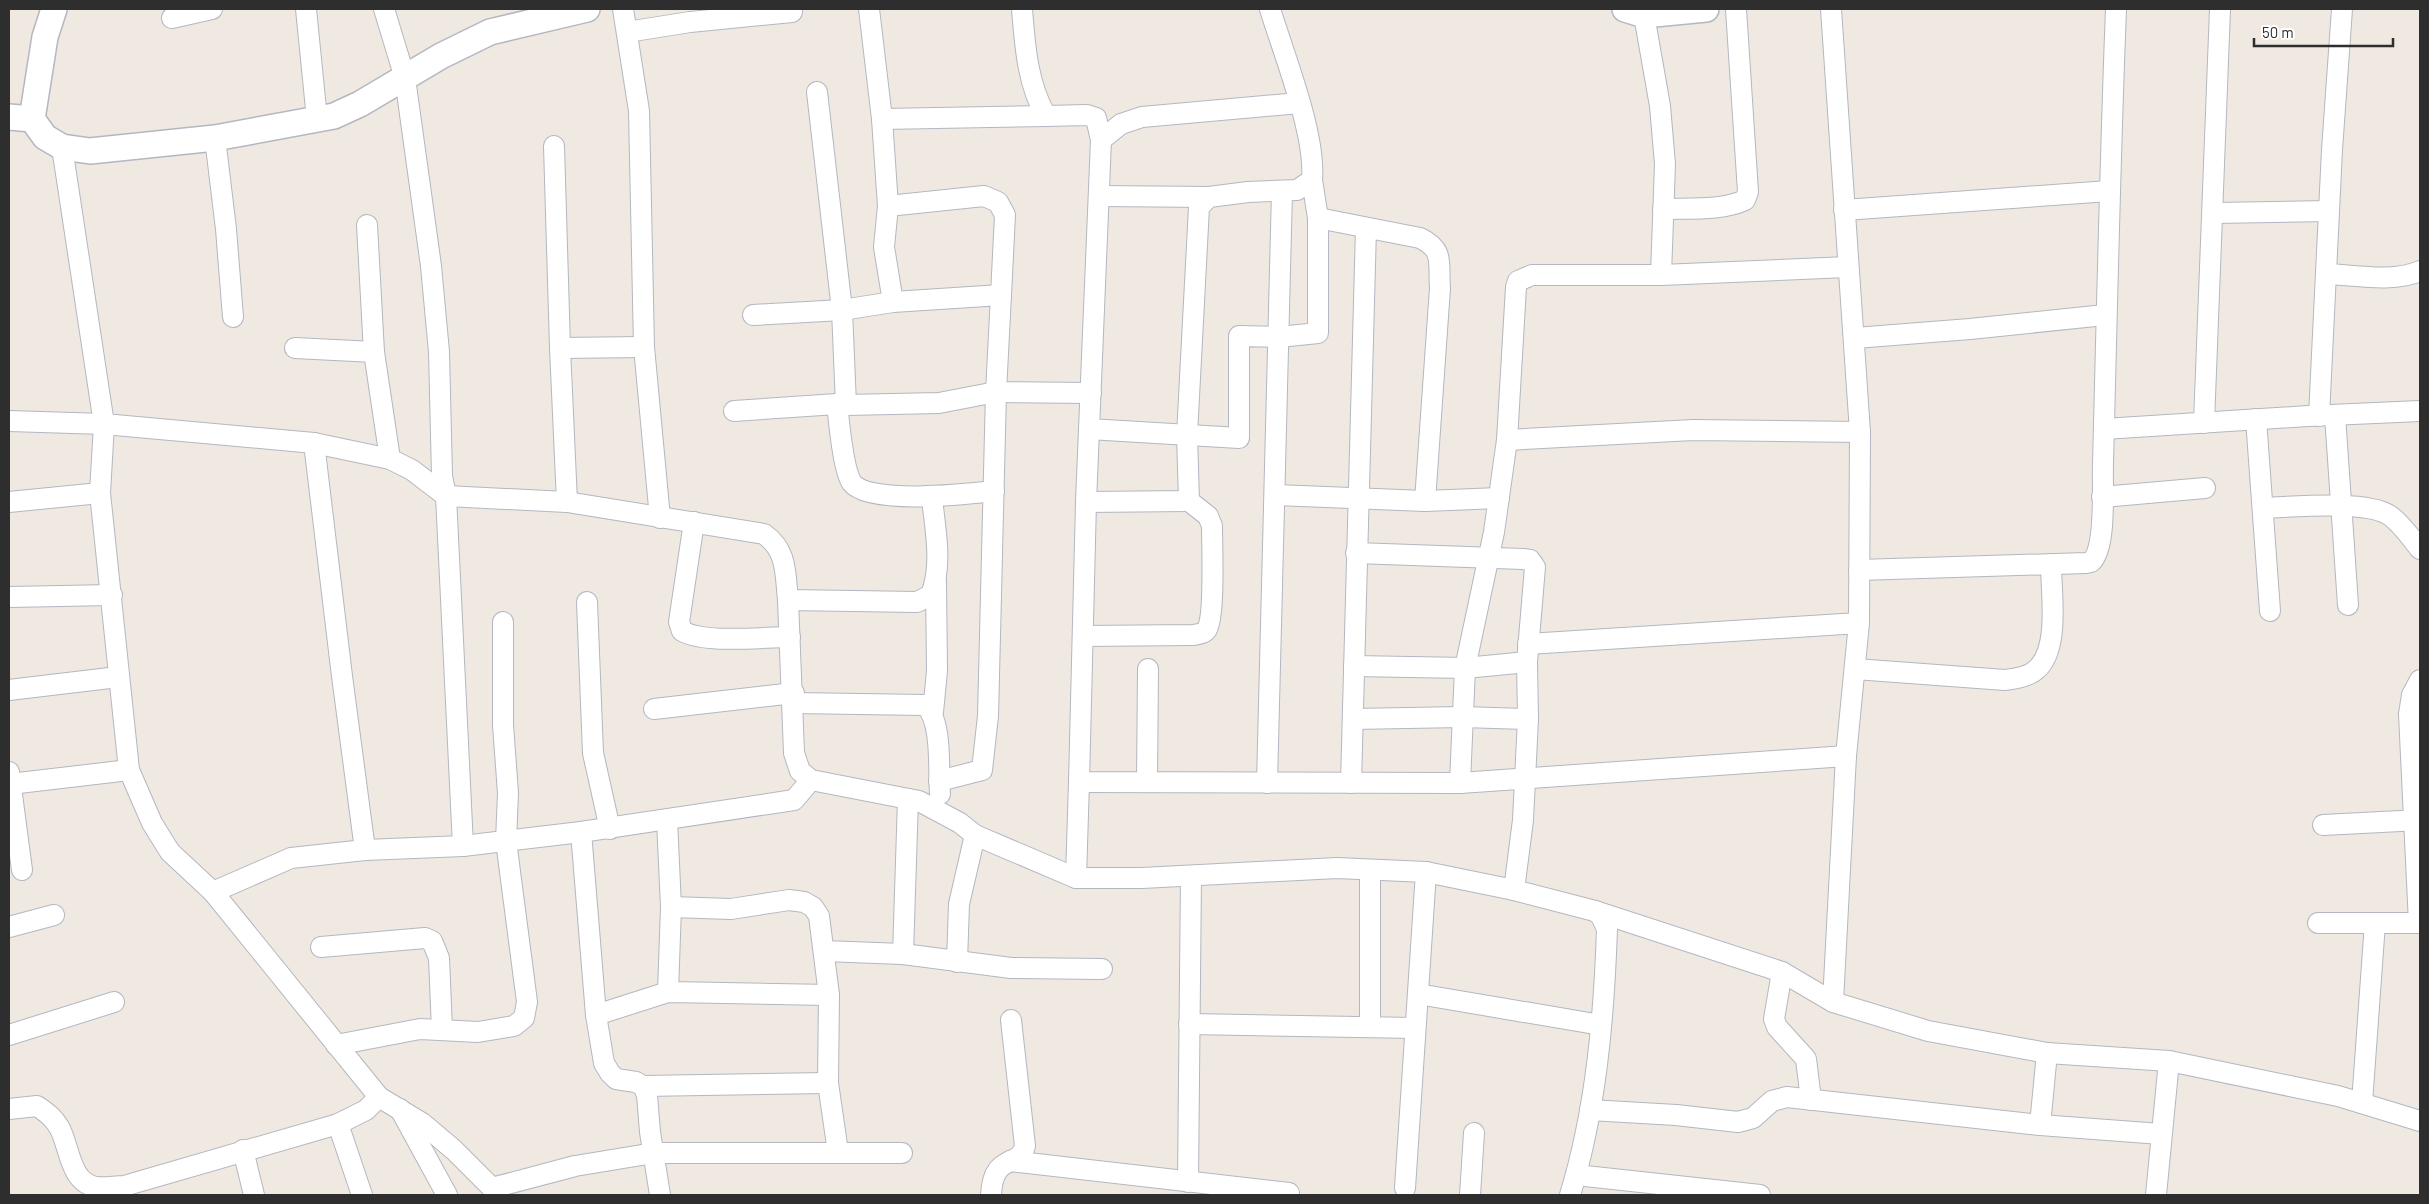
<svg xmlns="http://www.w3.org/2000/svg" width="2429" height="1204" viewBox="0 0 2429 1204" font-family="Barlow,sans-serif">
	<style>
		.lines { fill: none; stroke-linecap: round; stroke-linejoin: round }
		.minor-casing { stroke: #b4b7c1; stroke-width: 22 }
		.tertiary-casing { stroke: #b4b7c1; stroke-width: 28 }
		.minor { stroke: #fff; stroke-width: 20 }
		.tertiary { stroke: #fff; stroke-width: 25 }
	</style>
	<rect width="100%" height="100%" fill="#efe9e1"/>
	<g class="lines">
		<g class="minor-casing">
			<g id="minor">
				<path d="M306 9 317 119"/>
				<path d="M384 9 405 78 431 266 439 352 442 476 446 496 463 846"/>
				<path d="M623 9 639 111 644 347 660 518"/>
				<path d="M869 9 882 119 1046 116"/>
				<path d="M1022 9C1025 45 1027 83 1046 116L1087 115 1096 118 1101 140 1086 502 1079 782 1460 783 1846 756"/>
				<path d="M1831 9 1860 432 1859 623 1846 756 1833 1002"/>
				<path d="M1644 15 1660 106 1665 164 1661 275"/>
				<path d="M172 18 212 9"/>
				<path d="M627 32 690 22 792 12"/>
				<path d="M817 92 842 310 846 405 837 404C839 421 843 470 852 483 869 505 967 494 994 491"/>
				<path d="M882 119 888 206 884 247 893 302"/>
				<path d="M215 138 226 229 233 317"/>
				<path d="M1101 140 1121 124 1142 117 1299 103"/>
				<path d="M554 146 560 348 567 502"/>
				<path d="M62 147 104 424 100 493 129 770 152 823 170 852 213 892 379 1097 422 1123 454 1150 499 1195"/>
				<path d="M1099 196 1209 197"/>
				<path d="M888 206 984 196 998 202 1005 215 1001 295"/>
				<path d="M1663 209C1689 208 1722 211 1745 200L1748 192 1736 9"/>
				<path d="M1844 210 2109 191"/>
				<path d="M2213 213 2329 211"/>
				<path d="M1318 218 1420 238C1445 250 1438 263 1440 288L1425 501"/>
				<path d="M367 225 374 352 390 459"/>
				<path d="M2326 274C2356 275 2392 283 2420 271"/>
				<path d="M753 315 842 310 893 302 1001 295 996 392 1091 393"/>
				<path d="M1855 338 1970 329 2105 315"/>
				<path d="M295 348 374 352"/>
				<path d="M560 348 644 347"/>
				<path d="M846 405 939 403 996 392 988 716 982 770 939 781"/>
				<path d="M734 411 837 404"/>
				<path d="M2335 415 2348 605"/>
				<path d="M2319 416 2332 150 2342 9"/>
				<path d="M2256 419 2270 611"/>
				<path d="M9 421 104 424 314 443 390 459 412 470 446 496 567 502 764 534C788 551 785 574 788 600"/>
				<path d="M2204 423 2220 9"/>
				<path d="M1089 429 1239 438V336L1279 337 1318 333V218L1312 180"/>
				<path d="M2104 429 2308 416 2420 411"/>
				<path d="M1507 440 1693 430 1860 432"/>
				<path d="M314 443 342 676 365 850"/>
				<path d="M1276 495 1425 501 1499 498"/>
				<path d="M2102 497 2205 488"/>
				<path d="M932 498C935 529 943 564 931 595L917 602 788 600 794 753 800 771 811 780 919 801 960 823 975 835 959 904 957 962"/>
				<path d="M9 502 100 493"/>
				<path d="M1086 502 1189 501 1187 435 1199 207 1209 197 1248 192 1297 190 1312 180C1316 134 1284 55 1270 9"/>
				<path d="M2263 508C2291 507 2367 500 2389 515 2401 523 2411 538 2420 549"/>
				<path d="M694 522 679 622 682 631C705 644 762 637 790 637"/>
				<path d="M1356 553 1523 559 1530 560 1535 567 1527 662 1528 719 1523 820 1514 890"/>
				<path d="M1859 570 2086 563 2091 562C2107 548 2102 486 2103 463 2107 312 2110 160 2116 9"/>
				<path d="M9 597 112 595"/>
				<path d="M587 602 593 753 610 829"/>
				<path d="M1083 636 1193 635C1198 634 1204 634 1207 629 1215 616 1212 545 1212 526L1208 516 1189 501"/>
				<path d="M1528 644 1859 623"/>
				<path d="M1354 666 1465 668 1527 662"/>
				<path d="M1855 669 2005 680C2015 679 2029 677 2037 669 2060 648 2051 593 2051 564"/>
				<path d="M9 690 118 677"/>
				<path d="M794 703 925 705C943 721 938 771 940 794"/>
				<path d="M654 709 794 693"/>
				<path d="M933 712 937 671 936 582"/>
				<path d="M1353 719 1462 717 1528 719"/>
				<path d="M9 772 22 870"/>
				<path d="M1147 782 1148 669"/>
				<path d="M1267 783 1282 191"/>
				<path d="M1351 783 1366 228"/>
				<path d="M1460 783 1465 668 1494 532 1507 440 1516 287 1518 281 1532 275H1661L1848 267"/>
				<path d="M10 784 129 770"/>
				<path d="M667 820 671 907 668 992"/>
				<path d="M2323 825 2420 820"/>
				<path d="M581 832 794 800 811 780"/>
				<path d="M975 835 1076 878H1142L1337 868 1426 872 1514 890 1595 911 1601 916 1607 929C1604 1018 1596 1110 1570 1195"/>
				<path d="M1370 870V1027"/>
				<path d="M1076 878 1079 782"/>
				<path d="M213 892 291 858 365 850 463 846 581 832 596 1015 604 1063 610 1073 616 1079 636 1082 643 1086 647 1095 650 1132 660 1195"/>
				<path d="M671 907 731 909 789 900 804 902 813 907 819 916 829 995 828 1083 838 1152"/>
				<path d="M1595 911 1782 972 1833 1002 1928 1031 2047 1053 2169 1061 2338 1096 2420 1121"/>
				<path d="M2318 923H2420"/>
				<path d="M2419 923 2409 714 2412 695 2420 680"/>
				<path d="M9 927 54 915"/>
				<path d="M321 947 425 938 432 941 439 958 442 1030"/>
				<path d="M824 951 903 954 1011 968 1102 969"/>
				<path d="M903 954 908 799"/>
				<path d="M1782 972 1774 1019 1777 1027 1806 1059 1811 1100"/>
				<path d="M1418 994 1601 1025"/>
				<path d="M596 1015 668 992 829 995"/>
				<path d="M1189 1024 1415 1028"/>
				<path d="M9 1035 114 1002"/>
				<path d="M336 1045 420 1029 478 1032 514 1026 524 1018 527 1002 506 841 508 793 503 725V622"/>
				<path d="M643 1086 828 1083"/>
				<path d="M2362 1103 2375 923"/>
				<path d="M9 1109 37 1106C46 1112 53 1117 59 1127 70 1146 69 1182 96 1187 105 1188 115 1186 124 1186L338 1124 366 1110 379 1097"/>
				<path d="M400 1109 447 1195"/>
				<path d="M1590 1110 1676 1115 1738 1122 1753 1118 1772 1101 1787 1097 2040 1125 2161 1134"/>
				<path d="M338 1124 362 1195"/>
				<path d="M2040 1125 2047 1053"/>
				<path d="M243 1150 254 1195"/>
				<path d="M1010 1161 1289 1193"/>
				<path d="M1576 1175 1760 1195"/>
				<path d="M1188 1182 1191 876"/>
				<path d="M492 1188 575 1166 654 1153H902"/>
				<path d="M1405 1188 1426 872"/>
				<path d="M991 1195C993 1152 1019 1169 1025 1146L1011 1020"/>
				<path d="M1470 1195 1474 1133"/>
				<path d="M2156 1195 2169 1061"/>
			</g>
		</g>
		<g class="tertiary-casing">
			<g id="tertiary">
				<path d="M1625 9 1644 15 1706 9"/>
				<path d="M9 117 32 119 45 137 62 147 90 151 215 138 334 116 360 104 441 56 490 32 587 9"/>
				<path d="M32 119 45 37 54 9"/>
			</g>
		</g>
		<use href="#minor" class="minor"/>
		<use href="#tertiary" class="tertiary"/>
	</g>
	<rect width="2429" height="1204" fill="none" stroke="#2e2e2e" stroke-width="20"/>
	<path d="M2254 38v8h139v-8" fill="none" stroke="#2e2e2e" stroke-width="2.5"/>
	<text x="2262" y="38" font-size="15" fill="#2e2e2e" stroke="#ffffff" stroke-width="4" paint-order="stroke">50 m</text>
</svg>
